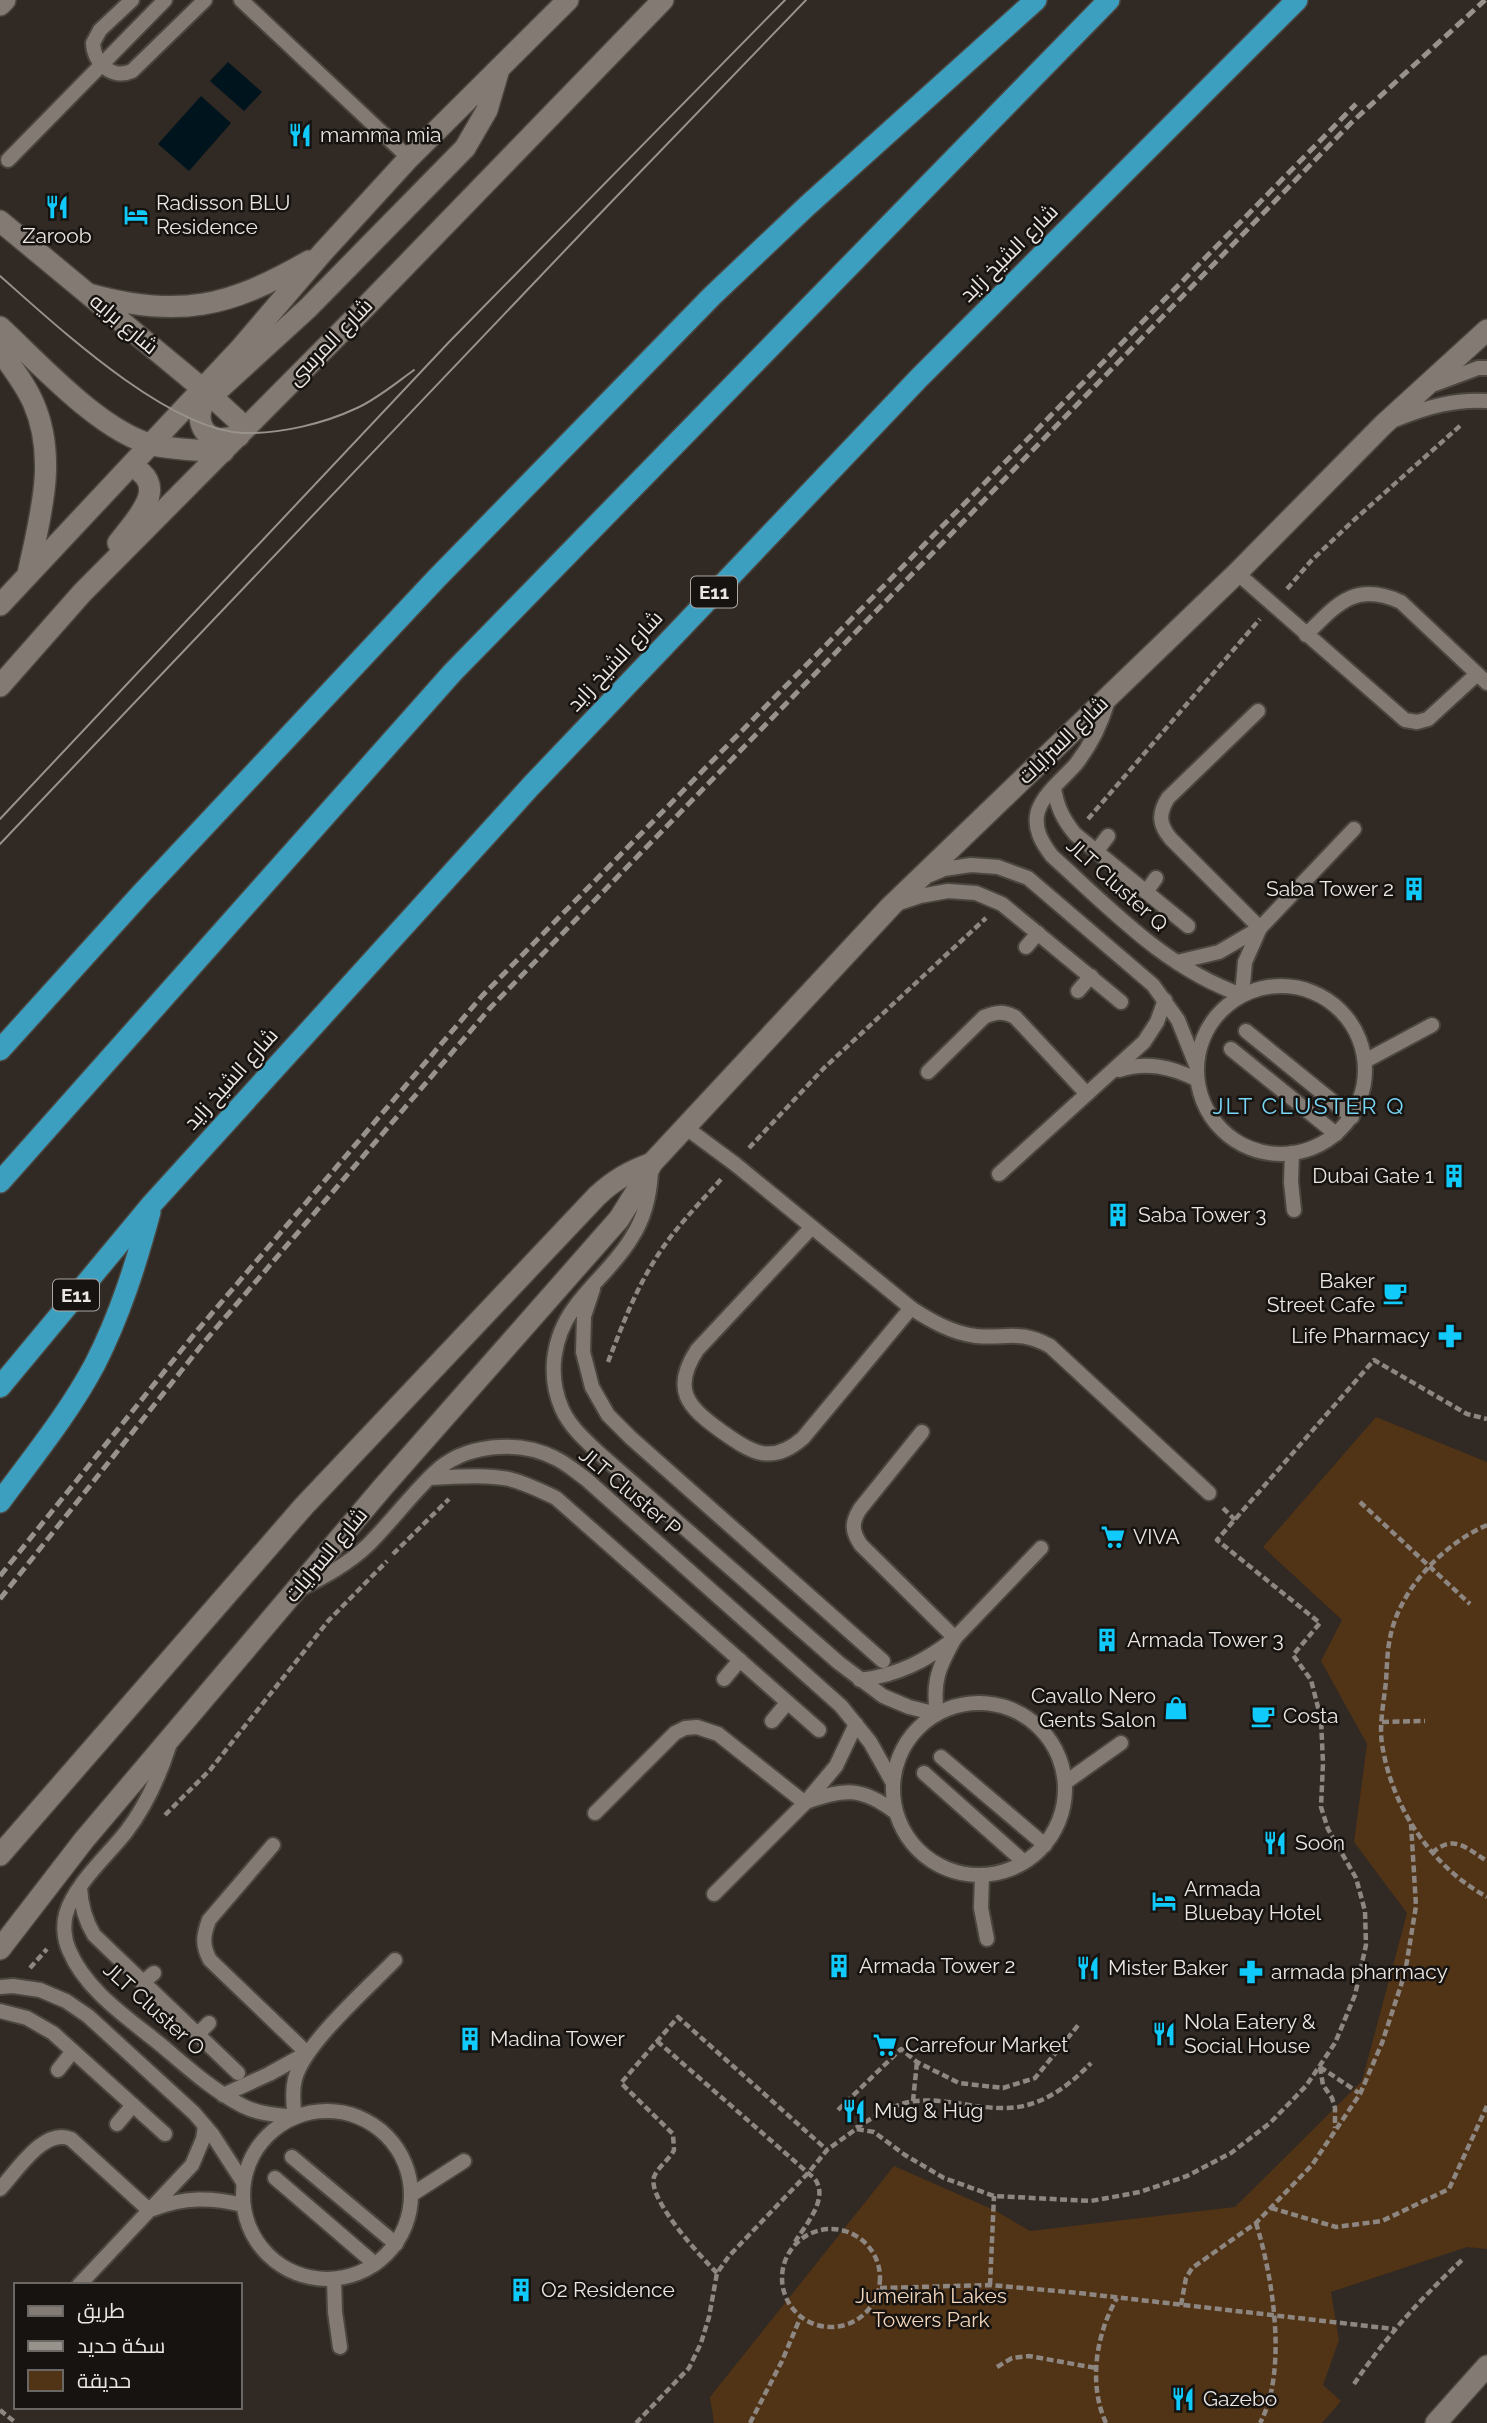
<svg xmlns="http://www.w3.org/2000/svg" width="1487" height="2423" viewBox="0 0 1487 2423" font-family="Raleway,Cairo,sans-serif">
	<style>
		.green { fill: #513316 }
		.water { fill: #00141d }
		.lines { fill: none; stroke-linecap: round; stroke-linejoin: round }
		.lane-casing { stroke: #4b453f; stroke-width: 18 }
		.street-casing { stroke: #4b453f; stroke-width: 24 }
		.secondary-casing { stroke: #4b453f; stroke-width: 24 }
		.highway-casing { stroke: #4b453f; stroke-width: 24 }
		.path { stroke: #8d8681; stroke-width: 4.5; stroke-dasharray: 7 3.5; stroke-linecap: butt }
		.lane { stroke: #837b73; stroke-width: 14 }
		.street { stroke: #837b73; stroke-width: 21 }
		.secondary { stroke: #837b73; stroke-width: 21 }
		.highway { stroke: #3d9fbf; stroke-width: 21 }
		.tram { stroke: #98928d; stroke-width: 2 }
		.rail { stroke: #98928d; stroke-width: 5; stroke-dasharray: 10 5; stroke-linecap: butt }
		.labels { text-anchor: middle; stroke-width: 5; stroke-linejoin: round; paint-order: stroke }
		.shield { fill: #161310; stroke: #aba7a3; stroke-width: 2 }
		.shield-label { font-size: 19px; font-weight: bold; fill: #ebe6e2 }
		.poi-label { font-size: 21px; fill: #ebe6e2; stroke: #161310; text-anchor: start }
		.street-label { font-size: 21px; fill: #ebe6e2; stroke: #161310 }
		.park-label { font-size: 21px; fill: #f4d6bc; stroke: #161310 }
		.neighbourhood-label { font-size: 23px; letter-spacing: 2px; fill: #78d6f7; stroke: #161310 }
	</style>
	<rect width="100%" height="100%" fill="#312923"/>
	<path class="green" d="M1376 1417 1487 1462V2249L1467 2247 1331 2292 1339 2340 1323 2385 1341 2401 1322 2423H714L710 2397 894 2166 996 2211 1030 2231 1235 2207 1362 2081 1407 1913 1354 1842 1367 1744 1321 1661 1342 1620 1263 1547Z"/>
	<g class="water">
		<path d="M228 62 262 92 244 111 210 81Z"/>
		<path d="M201 96 231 123 189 171 158 144Z"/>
	</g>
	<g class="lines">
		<g class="lane-casing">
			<g id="lane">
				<path d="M132 0 100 30 93 43C94 63 112 80 132 71L205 0"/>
				<path d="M241 0 409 158"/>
				<path d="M8 160 165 0"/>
				<path d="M1435 384 1478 368H1487"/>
				<path d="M1397 419C1427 407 1455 399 1487 401"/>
				<path d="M1237 573 1405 720 1417 722 1428 719 1477 674"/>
				<path d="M1306 635C1337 604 1355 581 1401 602L1487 683"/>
				<path d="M1108 701C1101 724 1091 745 1076 764 1064 778 1044 793 1038 811 1033 828 1042 843 1052 856 1111 909 1165 968 1242 995L1245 962 1260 928"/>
				<path d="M1258 711 1168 798C1158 814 1159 825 1171 839L1260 928"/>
				<path d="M1054 788C1057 807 1063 819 1075 834L1188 926"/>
				<path d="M1096 852 1108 836"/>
				<path d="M930 875 944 869 971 865 998 867 1028 878 1153 985 1178 1020 1196 1065"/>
				<path d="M1146 892 1156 878"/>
				<path d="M899 903 920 896 948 891 976 893 1002 904 1121 1002"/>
				<path d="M1026 947 1038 933"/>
				<path d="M1177 962 1219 952 1260 928 1354 829"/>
				<circle cx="1281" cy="1070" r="84"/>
				<path d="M1078 991 1091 976"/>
				<path d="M1246 1031 1352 1117"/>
				<path d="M1231 1049 1336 1134"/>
				<path d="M1365 1061 1432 1025"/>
				<path d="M1119 1070C1146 1061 1171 1067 1196 1079"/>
				<path d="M928 1072 984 1017C996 1012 1003 1011 1015 1017L1087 1094"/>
				<path d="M685 1127 735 1164 911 1308C931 1321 952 1333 976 1336 1007 1339 1019 1329 1050 1346L1209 1493"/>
				<path d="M1292 1153 1291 1182 1294 1210"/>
				<path d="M651 1171C650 1194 645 1217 632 1237 617 1263 592 1283 574 1308 553 1337 547 1375 562 1409 570 1427 586 1441 600 1454L839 1663 883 1696 909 1707 937 1714C932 1682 939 1666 955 1638"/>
				<path d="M999 1174 1144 1042 1157 1022 1165 1000"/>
				<path d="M811 1228 697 1350C671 1390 688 1407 721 1431 751 1452 771 1466 803 1438L911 1308"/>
				<path d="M593 1289 584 1316 583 1352 592 1387 608 1415 631 1438 883 1661"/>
				<path d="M922 1432 860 1509C851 1523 852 1532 861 1545L955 1638"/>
				<path d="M429 1478C455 1477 483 1474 509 1479 526 1483 541 1491 556 1498L819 1730"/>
				<path d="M300 1589C324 1577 348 1564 368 1545 391 1522 410 1496 434 1473 464 1444 518 1439 555 1458 566 1463 576 1472 586 1479L841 1706 870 1742 893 1783"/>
				<path d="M724 1679 740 1660"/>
				<path d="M860 1680C898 1675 926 1661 955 1638L1041 1548"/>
				<circle cx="979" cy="1789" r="86"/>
				<path d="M772 1721 787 1703"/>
				<path d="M169 1746C159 1777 146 1806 126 1832 108 1855 74 1885 66 1914 63 1925 64 1939 69 1950 86 1991 128 2018 161 2045 187 2067 212 2090 243 2106 259 2114 277 2115 295 2117 293 2104 292 2091 295 2079 304 2044 368 1988 395 1960"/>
				<path d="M941 1757 1045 1845"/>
				<path d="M924 1773 1024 1862"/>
				<path d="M1066 1782 1121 1743"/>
				<path d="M806 1802C844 1788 862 1787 895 1812"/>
				<path d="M595 1813 675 1733 685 1728 697 1727 718 1734 805 1803"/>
				<path d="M273 1845 209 1920C203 1936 202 1945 210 1960L307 2053"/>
				<path d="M982 1875 981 1908 987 1939"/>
				<path d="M80 1888C81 1906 85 1920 94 1935L238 2073"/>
				<path d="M714 1894 805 1803 836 1766 856 1724"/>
				<path d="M142 1983 154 1973"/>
				<path d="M0 1987 13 1986 40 1990 66 2001 88 2016 194 2113 212 2134 243 2182"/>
				<path d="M0 2011 27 2018 53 2033 165 2134"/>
				<path d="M197 2035 209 2023"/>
				<path d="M58 2070 73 2051"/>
				<path d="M223 2095 269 2074 307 2053"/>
				<circle cx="327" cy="2195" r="84"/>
				<path d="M117 2124 133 2105"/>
				<path d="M292 2157 396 2244"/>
				<path d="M275 2178 375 2264"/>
				<path d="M0 2189C17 2171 44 2127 71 2139L149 2210"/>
				<path d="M411 2195 464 2161"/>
				<path d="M153 2209C184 2197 211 2197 243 2205"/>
				<path d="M334 2279 335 2312 340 2347"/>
				<path d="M79 2285 192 2165 203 2139 205 2126"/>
			</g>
		</g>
		<g class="street-casing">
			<g id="street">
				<path d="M0 5 5 0"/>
				<path d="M0 221 210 395 246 428"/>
				<path d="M0 327C41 365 100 431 153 445 176 450 200 450 223 452"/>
			</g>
		</g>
		<g class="secondary-casing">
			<g id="secondary">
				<path d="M89 294C179 319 229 307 309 261"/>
				<path d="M0 351C12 367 25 384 33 402 58 458 40 517 28 574"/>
				<path d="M239 436C232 437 223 440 216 438 200 434 197 416 203 404L308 308 465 148 487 110 499 69"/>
				<path d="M118 543C135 520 172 486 131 466"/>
				<path d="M0 605 239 350 323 252 409 158 568 0"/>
				<path d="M0 686 82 593 347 326 663 0"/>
				<path d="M0 1855 304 1506 597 1196C614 1180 630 1171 652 1163"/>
				<path d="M0 1949 84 1840 383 1487 619 1219 642 1182 652 1163 891 906 1237 573 1383 425 1487 330"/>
				<path d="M1436 2423 1487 2366"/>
			</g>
		</g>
		<g class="highway-casing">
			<g id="highway">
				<path d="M0 1050 140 895 436 579 712 296 807 206 1036 0"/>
				<path d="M0 1182 453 672 1109 0"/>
				<path d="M0 1387 152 1204 530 787 919 378 1297 0"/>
				<path d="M0 1502C33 1457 69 1413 95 1364 120 1315 136 1264 150 1212"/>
			</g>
		</g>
		<g class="path">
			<path d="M1287 589 1311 561 1354 520 1461 425"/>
			<path d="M1088 819 1260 619"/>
			<path d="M749 1148 824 1068 986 918"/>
			<path d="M608 1362C622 1326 635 1291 656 1258 674 1229 699 1204 722 1178"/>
			<path d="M1360 1502 1470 1604"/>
			<path d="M1223 1508 1235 1520"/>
			<path d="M1487 1525C1443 1544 1399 1590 1390 1638 1387 1652 1387 1667 1386 1681 1384 1701 1379 1724 1382 1744 1392 1808 1431 1866 1487 1897"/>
			<path d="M393 1554 449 1499"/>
			<path d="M1382 1722 1425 1721"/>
			<path d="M165 1815 210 1770 329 1620 387 1561"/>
			<path d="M1432 1853C1454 1833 1467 1849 1487 1861"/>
			<path d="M30 1968 47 1949"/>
			<path d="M657 2041 815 2179C829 2199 806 2224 795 2242"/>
			<path d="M1320 2067 1323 2085 1332 2098 1335 2108V2128"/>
			<path d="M1320 2067 1359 2093"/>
			<path d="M913 2101 917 2062"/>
			<path d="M838 2110 901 2049 917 2062 959 2083 1003 2088 1035 2078 1080 2023"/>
			<path d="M856 2128C875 2116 893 2104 915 2101 945 2098 972 2108 1002 2108 1038 2109 1067 2088 1091 2063"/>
			<path d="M1271 2208 1336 2227 1382 2221 1449 2189 1487 2106"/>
			<path d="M1256 2223C1273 2277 1288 2372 1260 2423"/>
			<circle cx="831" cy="2278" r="49"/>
			<path d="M717 2273C702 2258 647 2199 654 2177 658 2167 669 2160 674 2150L673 2134 621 2083 678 2017 827 2150"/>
			<path d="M990 2285 994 2196"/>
			<path d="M880 2288 990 2285 1079 2293 1394 2329"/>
			<path d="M1181 2305 1186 2278 1192 2268 1256 2223 1312 2165 1360 2094 1382 2043 1405 1973 1416 1906 1411 1824"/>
			<path d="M997 2367 1012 2358 1029 2356 1096 2368"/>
			<path d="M1354 2384C1385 2338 1421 2298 1462 2260"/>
			<path d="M0 2410 16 2423"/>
			<path d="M636 2423 689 2368 701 2343 709 2317 717 2273 729 2256 809 2172 827 2150 856 2129 874 2132 905 2155 944 2178 994 2196 1091 2201 1140 2192 1187 2176 1231 2153 1270 2123 1306 2086 1335 2043 1355 1995 1366 1945 1365 1911 1356 1878 1328 1829 1321 1807 1323 1763 1321 1719 1311 1680 1293 1655 1320 1623 1217 1540 1374 1360 1467 1414 1487 1419"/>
			<path d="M750 2423 782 2361 801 2316"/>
			<path d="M1106 2423C1088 2384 1096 2334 1117 2298"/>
		</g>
		<use href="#lane" class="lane"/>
		<use href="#street" class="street"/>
		<use href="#secondary" class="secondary"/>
		<use href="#highway" class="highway"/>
		<g class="tram">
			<path d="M0 276C57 326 166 429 243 433 280 434 323 424 357 408 377 399 396 383 414 370"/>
			<path d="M0 819 450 341 785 0"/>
			<path d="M0 844 592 222 806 0"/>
		</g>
		<g class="rail">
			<path d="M0 1576 196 1332 482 996 1356 104"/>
			<path d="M0 1599 205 1341 491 1007 1351 123 1485 0"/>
		</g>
	</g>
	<defs>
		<g id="restaurant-bare" transform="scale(1.89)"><path d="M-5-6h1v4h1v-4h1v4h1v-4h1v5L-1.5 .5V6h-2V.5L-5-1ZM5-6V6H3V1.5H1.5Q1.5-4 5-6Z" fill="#0fcafa" stroke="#161310" stroke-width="2.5" paint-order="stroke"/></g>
		<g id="hotel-bare" transform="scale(1.89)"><path d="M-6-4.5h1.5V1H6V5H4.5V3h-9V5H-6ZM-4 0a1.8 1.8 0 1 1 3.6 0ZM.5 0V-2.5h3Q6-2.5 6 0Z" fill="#0fcafa" stroke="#161310" stroke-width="2.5" paint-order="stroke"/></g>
		<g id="building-bare" transform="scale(1.89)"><path d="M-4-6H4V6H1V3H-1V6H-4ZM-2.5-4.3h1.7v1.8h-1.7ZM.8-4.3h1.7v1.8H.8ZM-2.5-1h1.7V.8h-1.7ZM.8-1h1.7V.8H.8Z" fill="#0fcafa" stroke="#161310" stroke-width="2.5" paint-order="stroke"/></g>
		<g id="cafe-bare" transform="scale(1.89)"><path d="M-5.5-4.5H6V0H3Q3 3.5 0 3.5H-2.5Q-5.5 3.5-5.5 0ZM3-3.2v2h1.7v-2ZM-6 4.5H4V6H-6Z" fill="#0fcafa" stroke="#161310" stroke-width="2.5" paint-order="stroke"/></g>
		<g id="pharmacy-bare" transform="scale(1.89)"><path d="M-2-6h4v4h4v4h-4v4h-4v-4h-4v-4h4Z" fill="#0fcafa" stroke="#161310" stroke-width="2.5" paint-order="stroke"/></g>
		<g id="supermarket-bare" transform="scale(1.89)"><path d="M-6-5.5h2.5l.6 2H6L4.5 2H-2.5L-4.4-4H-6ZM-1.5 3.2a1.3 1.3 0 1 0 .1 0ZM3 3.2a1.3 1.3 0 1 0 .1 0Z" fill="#0fcafa" stroke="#161310" stroke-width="2.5" paint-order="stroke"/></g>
		<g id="shop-bare" transform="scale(1.89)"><path d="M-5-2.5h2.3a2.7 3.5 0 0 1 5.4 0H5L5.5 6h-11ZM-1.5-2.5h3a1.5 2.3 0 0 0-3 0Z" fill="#0fcafa" stroke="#161310" stroke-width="2.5" paint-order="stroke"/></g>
	</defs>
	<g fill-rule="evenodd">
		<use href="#restaurant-bare" x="300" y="135"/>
		<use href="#restaurant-bare" x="57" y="207"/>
		<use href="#hotel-bare" x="136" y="215"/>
		<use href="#building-bare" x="1414" y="889"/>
		<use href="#building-bare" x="1454" y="1176"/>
		<use href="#building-bare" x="1118" y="1215"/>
		<use href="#cafe-bare" x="1395" y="1293"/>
		<use href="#pharmacy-bare" x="1450" y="1336"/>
		<use href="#supermarket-bare" x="1113" y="1537"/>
		<use href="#building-bare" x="1107" y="1640"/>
		<use href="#shop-bare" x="1176" y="1708"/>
		<use href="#cafe-bare" x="1263" y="1716"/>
		<use href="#restaurant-bare" x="1275" y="1843"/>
		<use href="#hotel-bare" x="1164" y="1901"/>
		<use href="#building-bare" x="839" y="1966"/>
		<use href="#restaurant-bare" x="1088" y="1968"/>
		<use href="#pharmacy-bare" x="1251" y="1972"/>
		<use href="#restaurant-bare" x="1164" y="2034"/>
		<use href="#building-bare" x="470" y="2039"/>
		<use href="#supermarket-bare" x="885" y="2045"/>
		<use href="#restaurant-bare" x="854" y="2111"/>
		<use href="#building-bare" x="521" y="2290"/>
		<use href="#restaurant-bare" x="1183" y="2399"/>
	</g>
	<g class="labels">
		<g class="shield">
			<rect x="691" y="576.5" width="46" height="31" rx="5"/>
			<rect x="53" y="1279.5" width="46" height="31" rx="5"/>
		</g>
		<g class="shield-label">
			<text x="714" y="599">E11</text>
			<text x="76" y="1302">E11</text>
		</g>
		<g class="poi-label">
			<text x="320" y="142">mamma mia</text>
			<text x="156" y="210">Radisson BLU<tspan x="156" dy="24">Residence</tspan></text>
			<text x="57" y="243" text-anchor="middle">Zaroob</text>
			<text x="1394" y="896" text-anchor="end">Saba Tower 2</text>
			<text x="1434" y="1183" text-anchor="end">Dubai Gate 1</text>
			<text x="1138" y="1222">Saba Tower 3</text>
			<text x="1375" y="1288" text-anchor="end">Baker<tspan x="1375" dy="24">Street Cafe</tspan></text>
			<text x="1430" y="1343" text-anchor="end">Life Pharmacy</text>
			<text x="1133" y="1544">VIVA</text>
			<text x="1127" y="1647">Armada Tower 3</text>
			<text x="1156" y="1703" text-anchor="end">Cavallo Nero<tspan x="1156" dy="24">Gents Salon</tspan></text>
			<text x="1283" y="1723">Costa</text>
			<text x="1295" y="1850">Soon</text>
			<text x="1184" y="1896">Armada<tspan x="1184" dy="24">Bluebay Hotel</tspan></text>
			<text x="859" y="1973">Armada Tower 2</text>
			<text x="1108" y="1975">Mister Baker</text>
			<text x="1271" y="1979">armada pharmacy</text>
			<text x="1184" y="2029">Nola Eatery &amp;<tspan x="1184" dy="24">Social House</tspan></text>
			<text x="490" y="2046">Madina Tower</text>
			<text x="905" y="2052">Carrefour Market</text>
			<text x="874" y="2118">Mug &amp; Hug</text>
			<text x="541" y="2297">O2 Residence</text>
			<text x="1203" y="2406">Gazebo</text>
		</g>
		<g class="street-label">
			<text transform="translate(1009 253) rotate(-45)" y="7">شارع الشيخ زايد</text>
			<text transform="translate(124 324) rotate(40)" y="7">شارع برايه</text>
			<text transform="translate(330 342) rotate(-46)" y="7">شارع المرسى</text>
			<text transform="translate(615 661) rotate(-47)" y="7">شارع الشيخ زايد</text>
			<text transform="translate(1063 740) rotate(-44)" y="7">شارع السرايات</text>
			<text transform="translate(1117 885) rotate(42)" y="7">JLT Cluster Q</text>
			<text transform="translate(231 1079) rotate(-48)" y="7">شارع الشيخ زايد</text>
			<text transform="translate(630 1492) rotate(40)" y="7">JLT Cluster P</text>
			<text transform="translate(326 1555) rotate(-50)" y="7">شارع السرايات</text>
			<text transform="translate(154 2009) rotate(42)" y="7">JLT Cluster O</text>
		</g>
		<g class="park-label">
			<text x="931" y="2303">Jumeirah Lakes<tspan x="931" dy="24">Towers Park</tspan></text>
		</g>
		<g class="neighbourhood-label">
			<text x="1309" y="1114">JLT CLUSTER Q</text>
		</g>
	</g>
	<rect x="14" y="2283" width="228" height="126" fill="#161310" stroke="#6b6764" stroke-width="2"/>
	<rect x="28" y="2306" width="35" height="10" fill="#837b73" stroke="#6b6764" stroke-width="2"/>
	<text x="77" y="2318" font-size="21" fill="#ebe6e2">طريق</text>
	<rect x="28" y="2341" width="35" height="10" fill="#98928d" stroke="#6b6764" stroke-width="2"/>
	<text x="77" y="2353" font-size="21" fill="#ebe6e2">سكة حديد</text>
	<rect x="28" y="2370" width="35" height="21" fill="#513316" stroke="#6b6764" stroke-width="2"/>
	<text x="77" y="2388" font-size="21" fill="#ebe6e2">حديقة</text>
</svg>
